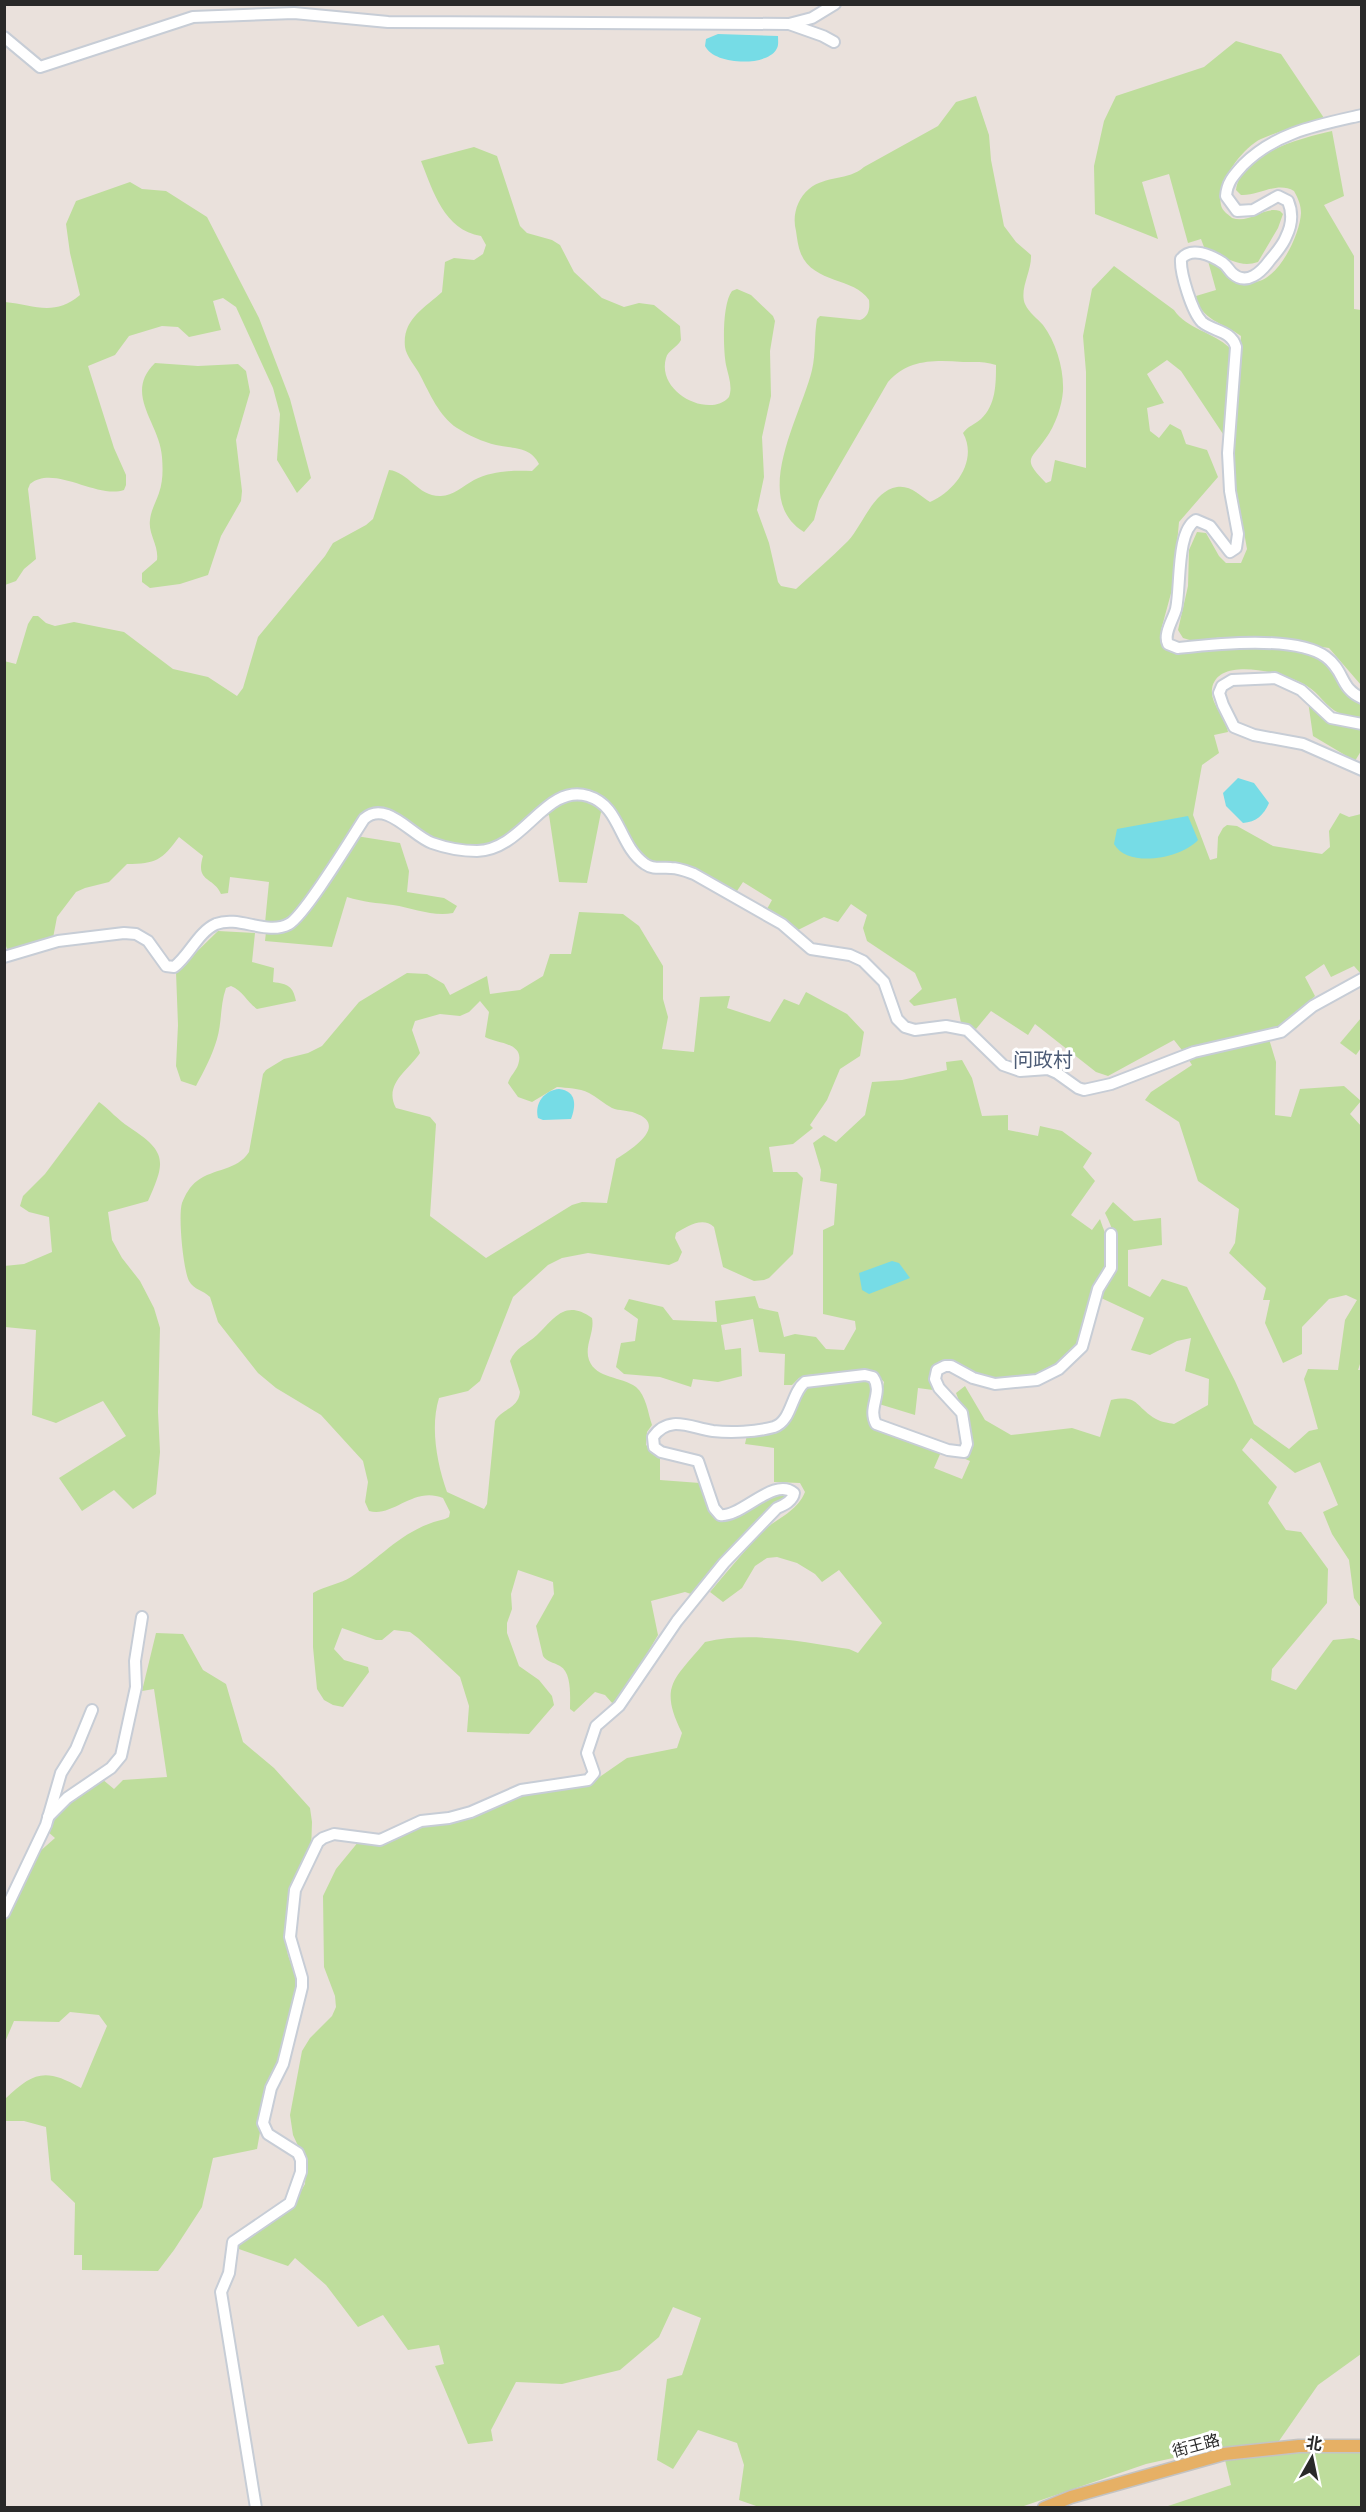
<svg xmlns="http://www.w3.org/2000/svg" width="1366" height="2512" viewBox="0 0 1366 2512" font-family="'Golos Text','Noto Sans SC',sans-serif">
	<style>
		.green { fill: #bedd9c; fill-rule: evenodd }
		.water { fill: #76dce6 }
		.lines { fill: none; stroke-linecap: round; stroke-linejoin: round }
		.minor-casing { stroke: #c7cdd6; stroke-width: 14 }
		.major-casing { stroke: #c3c3c3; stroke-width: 15 }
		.minor { stroke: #fff; stroke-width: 10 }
		.major { stroke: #e6b065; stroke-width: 12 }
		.labels { text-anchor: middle; stroke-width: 6; stroke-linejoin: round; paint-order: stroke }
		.street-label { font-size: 16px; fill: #292929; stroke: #fff }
		.quarter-label { font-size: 20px; fill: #4d5c76; stroke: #fff }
	</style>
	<rect width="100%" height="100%" fill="#eae1dc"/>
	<g class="green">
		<path d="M1236 41 1281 54 1324 118C1303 125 1281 130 1261 139 1243 147 1213 186 1222 208 1224 212 1229 215 1232 218 1250 224 1263 206 1280 211L1283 214 1278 228 1258 262C1238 269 1222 255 1204 247L1201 239 1188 243 1169 174 1142 182 1158 239 1095 214 1094 166 1104 121 1116 96 1204 67Z"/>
		<path d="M976 96 989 135 991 160 1004 226 1016 242 1031 255C1032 271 1019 289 1025 304 1029 313 1037 318 1043 325 1056 342 1064 369 1063 391 1062 406 1055 426 1046 438 1031 460 1021 458 1046 483L1051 481 1055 460 1086 468V372L1083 336 1092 289 1114 266 1174 310C1187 329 1213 332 1230 348L1223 434 1181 371 1167 360 1147 374 1164 403 1147 408 1150 431 1159 438 1170 424 1181 430 1186 444 1207 450 1218 477 1179 522 1173 586 1161 630 1163 645 1170 652 1179 654C1207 647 1301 642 1323 660 1338 673 1340 698 1361 704V717C1355 716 1345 716 1339 713 1326 707 1319 693 1307 686 1289 674 1217 654 1212 689 1210 704 1226 717 1228 732L1214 735 1219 753 1202 765 1193 815 1210 860 1217 858 1218 837 1223 828 1227 825 1237 826 1273 846 1322 854 1330 847 1329 831 1340 813 1349 817 1361 814V974L1354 966 1331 977 1324 964 1305 977 1315 996 1290 1022 1267 1032 1185 1054 1174 1040 1108 1076 1096 1072 1035 1024 1028 1035 991 1011 976 1029 961 1023 956 998 914 1006 909 1001 922 989 915 973 867 941 863 928 867 915 851 904 838 922 824 917 798 930 767 909 772 900 743 882 735 894 700 873 656 872 609 816 601 812 587 883 559 882 549 815C531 818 520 831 505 839 461 861 416 830 378 810L341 846 296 913 284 923H265L269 882 230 877 228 893 221 894C213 876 195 883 203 856L179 837C162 860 156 864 127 864L109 882 85 888 76 892 57 917 53 938 8 952 4 940V661L16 664 28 624 33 616H38L46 623 55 626 74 622 124 632 173 669 208 677 237 696 243 688 258 637 325 556 333 543 366 525 373 519 389 470C409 472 418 497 441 496 453 496 463 486 474 480 492 471 512 470 532 471L539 464C530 446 513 449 496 445 483 442 468 435 457 428 439 416 430 394 420 375 416 367 406 356 405 347 402 319 425 308 442 292L445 262 454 258 474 260 483 254 486 245 481 236C444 230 433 191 421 161L474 147 497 156 520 226 527 233 552 240 560 245 574 272 602 298 624 307 639 303 654 305 680 326 681 340C677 348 668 350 666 358 656 393 710 419 729 397 733 386 728 375 726 365 723 348 722 304 732 291L737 289 751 295 773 316 775 321 770 351 771 396 762 437 764 477 757 510 769 543 778 582 781 586 796 589C813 573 831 558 848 541 863 525 873 491 897 487 911 485 920 496 930 502 956 491 978 460 963 433 968 426 974 425 981 419 996 405 996 384 996 365 984 361 974 362 963 362 935 360 908 359 888 382L819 501 814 520 804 532C750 499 801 416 812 370 816 353 814 336 817 319L820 316 860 320C869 317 870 308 869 300 854 277 814 284 801 254 798 247 797 238 796 231 792 216 797 199 809 189 826 175 848 181 864 167L938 126 956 102Z"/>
		<path d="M1332 131 1344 196 1324 205 1354 256V309L1361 310V685L1329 648 1258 638 1223 637 1193 641 1183 638 1178 630 1188 586 1189 550 1197 532 1206 533 1219 556 1226 563H1241L1247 549 1234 476 1233 453 1241 336C1224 323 1200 320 1196 296L1216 290 1208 261C1222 267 1239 283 1254 282 1278 281 1300 235 1301 213 1301 205 1298 198 1294 191 1277 181 1259 196 1241 195L1236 190C1241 153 1302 138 1332 131Z"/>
		<path d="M130 182 142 189 166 191 207 217 259 318 290 399 311 478 297 493 277 460 280 414 273 388 236 307 223 298 213 301 221 330 189 337 178 327 162 326 129 336 115 355 88 366 114 448 126 475V485L124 490C96 499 54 464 30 484L28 489 36 559 24 569 16 581 5 585V302C34 305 54 317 80 295L70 253 66 224 76 201Z"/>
		<path d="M155 363 198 366 238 364 246 371 250 392 236 440 242 491 241 501 221 536 208 575 180 584 150 588 142 582V573L157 560C159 545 148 534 150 520 151 510 156 502 159 493 163 481 163 470 162 457 160 423 123 394 155 363Z"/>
		<path d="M1308 701 1329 719 1361 730V751L1355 761 1313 736Z"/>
		<path d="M356 836 400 843 409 871 407 892 444 898 457 906 453 913C433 917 413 908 393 905 377 903 363 902 347 897L332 947 265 941 266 932 290 930 301 920Z"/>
		<path d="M579 912 623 914 639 926 663 966V999L668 1017 662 1049 694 1052 700 997 730 996 727 1008 770 1022 784 999 799 1005 806 992 847 1014 864 1032 860 1056 840 1069 827 1100 810 1125 813 1128 793 1144 769 1147 773 1172H797L803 1178 793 1254 769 1278 764 1280 754 1281 723 1267 714 1227C702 1216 687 1227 676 1233L675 1238 682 1252 678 1261 669 1265 588 1253 562 1258 548 1265 513 1297 480 1381 468 1391 439 1398C430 1427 437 1464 447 1492L484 1509 487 1504 495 1421C503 1408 518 1409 520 1392L510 1361C516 1347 526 1345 537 1335 555 1318 565 1299 592 1318 595 1332 584 1346 589 1360 596 1379 621 1376 636 1387 646 1395 648 1413 652 1425L647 1432 646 1445 660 1456V1480L700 1483 720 1518 783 1494 787 1496 715 1565 691 1594 685 1592 651 1601 658 1635 622 1696 613 1704 605 1695 595 1692 574 1712 570 1709C570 1696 572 1673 560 1666 553 1662 547 1662 543 1656L536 1626 554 1594 553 1582 518 1570 511 1594 512 1609 507 1623V1633L519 1666 539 1680 552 1696 554 1705 529 1734 467 1732 469 1706 460 1677 418 1638 410 1632 394 1630 382 1640H376L342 1628 334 1649 344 1660 368 1667 369 1672 343 1707 333 1705 324 1700 317 1689 313 1647V1593C325 1586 340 1584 351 1577 384 1555 404 1528 445 1519L449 1517 450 1512 443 1498C413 1486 393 1518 369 1511L365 1502 368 1482 363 1461 321 1415 276 1388 258 1373 218 1322 210 1297C203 1290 194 1290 189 1281 183 1269 178 1215 182 1203 185 1195 190 1186 197 1181 214 1168 237 1171 249 1152L263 1074 266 1070 284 1059 308 1053 322 1046 359 1002 407 973 427 974 444 984 450 995 487 976 490 994 520 990 543 976 550 954H571ZM480 1001 489 1012 485 1037C497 1044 526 1042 518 1065 516 1071 510 1076 508 1083L518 1097 532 1102 557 1087C567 1088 579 1088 589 1093 597 1097 604 1104 612 1108 619 1111 628 1110 635 1113 669 1125 632 1149 616 1159L607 1203 582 1202 572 1205 486 1258 430 1216 436 1124 430 1117 396 1108C383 1084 409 1070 420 1053L412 1030 415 1021 440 1014 460 1016 469 1012Z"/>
		<path d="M218 931 255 933 252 962 274 968 273 982C288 984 293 986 296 1001L257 1009C247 1002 243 991 231 986L226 988C220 1005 222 1022 217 1039 212 1056 204 1071 196 1086L181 1081 176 1066 178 1025 176 972Z"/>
		<path d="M1361 1018V1048L1356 1055 1340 1043Z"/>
		<path d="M1269 1039 1276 1062 1275 1115 1291 1117 1300 1089 1344 1086 1361 1101 1350 1114 1362 1127V1358L1358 1370H1362L1361 1608 1354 1598 1349 1560 1332 1534 1323 1512 1338 1505 1320 1462 1295 1473 1251 1438 1242 1450 1277 1487 1268 1503 1286 1530 1301 1532 1328 1569 1327 1603 1272 1669 1271 1680 1296 1690 1333 1640 1353 1638 1362 1641 1361 2354 1318 2385 1279 2441 1200 2452 1146 2464 1021 2507H759L739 2500 744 2465 737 2443 698 2430 673 2469 657 2460 667 2379 682 2375 701 2318 673 2307 659 2337 620 2370 562 2384 516 2382 491 2430 493 2441 468 2444 435 2366 444 2364 439 2345 408 2350 383 2315 358 2327 326 2285 295 2258 288 2266 236 2248 238 2244 290 2210 305 2184 306 2163 293 2135 290 2115 302 2051 310 2038 332 2016 336 2007 335 1996 324 1967 323 1896 336 1869 359 1841 421 1826 525 1792 588 1785 627 1758 677 1748 682 1733C658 1685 675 1679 705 1642 752 1631 803 1642 849 1649L858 1653 882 1623 839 1570 822 1582 815 1574 797 1563 777 1557 767 1558 755 1566 742 1588 723 1602 710 1592C727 1572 744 1551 762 1532 777 1518 797 1512 805 1492L800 1483 774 1482V1448L745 1444 747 1435 788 1424C790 1412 800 1393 811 1386L859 1379 869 1380 872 1384C872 1398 864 1409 871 1422L941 1452 934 1468 962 1479 970 1461 963 1458 968 1454 966 1419 956 1393 965 1386 985 1420 1011 1435 1072 1428 1100 1437 1111 1400C1139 1394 1135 1407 1156 1419 1161 1422 1169 1423 1174 1424L1208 1405 1209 1379 1185 1371 1191 1338 1177 1341 1150 1355 1131 1350 1144 1318 1099 1297C1119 1262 1124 1252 1105 1213L1113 1202 1134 1221 1161 1218 1162 1245 1128 1250V1286L1150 1297 1162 1279 1187 1287 1235 1381 1254 1424 1289 1449 1309 1431 1318 1429 1304 1379 1308 1369 1338 1370 1345 1320 1357 1300 1346 1295 1329 1299 1302 1327V1354L1283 1363 1265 1323 1270 1300H1263L1266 1288 1229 1253 1235 1243 1239 1209 1198 1181 1179 1122 1145 1100 1151 1092 1192 1065 1187 1057Z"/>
		<path d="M962 1060 972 1078 982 1116 1008 1115V1130L1038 1136 1040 1126 1062 1131 1092 1153 1083 1167 1095 1181 1071 1215 1092 1230 1100 1219C1103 1229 1109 1240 1109 1250 1110 1264 1087 1335 1079 1347 1074 1352 1052 1368 1045 1372 1032 1379 987 1381 973 1374 965 1370 958 1361 949 1360 931 1358 929 1378 933 1390L918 1388 915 1415 879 1404 884 1382 876 1373 866 1371 807 1375 799 1378 792 1385H784L785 1354 759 1352 753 1319 721 1325 725 1350 741 1348 742 1376 718 1382 693 1379 691 1387 660 1377 624 1374 616 1367 621 1343 635 1341 638 1319 624 1309 629 1299 663 1307 673 1320 717 1322 715 1301 755 1296 759 1308 778 1312 784 1337 795 1334 816 1337 826 1349 844 1350 856 1329 855 1321 823 1314V1230L834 1225 837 1184 820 1181 821 1170 813 1143 824 1135 836 1142 865 1115 872 1082 902 1080 947 1070 946 1062Z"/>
		<path d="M99 1102C110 1110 118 1120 129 1127 167 1152 166 1161 148 1201L108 1212 112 1240 122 1258 140 1281 154 1308 160 1328 158 1412 160 1452 156 1494 133 1509 114 1490 82 1511 59 1478 126 1436 103 1401 56 1423 32 1415 36 1330 5 1327 4 1266 24 1264 52 1252 49 1217 29 1212 20 1206 23 1196 45 1174Z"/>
		<path d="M156 1633 183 1634 203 1670 226 1684 243 1742 274 1768 310 1808 312 1822 311 1852 285 1938 288 1955 298 1983 281 2061 268 2088 257 2149 213 2158 202 2207 174 2250 158 2271 82 2270V2255H74L75 2203 51 2180 46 2127 24 2121H5V2099C33 2073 44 2067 81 2088L107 2026 99 2015 70 2012 59 2022 14 2021 5 2042V1920L38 1853 55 1838 47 1831 53 1814 102 1779 114 1789 123 1780 167 1777 154 1689 142 1691Z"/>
		<path d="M1299 2453H1361V2507L1162 2508 1231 2485 1225 2460Z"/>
	</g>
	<g class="water">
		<path d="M718 34 778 36C778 42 779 46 776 50 765 67 714 65 705 46L706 39Z"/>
		<path d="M1238 778 1254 783 1269 803C1264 815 1256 822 1243 823L1226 806 1223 793Z"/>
		<path d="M1188 816 1198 840C1182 858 1128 869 1114 844L1117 829Z"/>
		<path d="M559 1089C577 1091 576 1106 571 1119L543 1120 538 1118C534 1103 545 1090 559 1089Z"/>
		<path d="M892 1261 899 1263 910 1278 869 1294 862 1290 859 1273Z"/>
	</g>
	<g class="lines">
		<g class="minor-casing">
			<g id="minor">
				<path d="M789 24 823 36 834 42"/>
				<path d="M4 37 40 67 193 17 294 13 388 22 789 24 812 18 835 4"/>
				<path d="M1362 115C1318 125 1276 132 1243 165 1234 175 1227 182 1226 196L1237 211 1253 210 1278 196 1288 201C1293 213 1292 225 1286 237 1283 245 1276 253 1270 260 1262 271 1247 287 1232 273 1229 270 1227 266 1223 263 1211 255 1191 246 1181 259 1180 273 1192 312 1202 322 1214 332 1231 330 1236 347L1228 453 1230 491 1238 534 1236 548 1230 552 1210 526 1196 520C1176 531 1181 587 1176 609 1173 620 1163 634 1168 644L1178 648C1215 644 1296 635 1326 657 1345 671 1340 689 1362 698"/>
				<path d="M1362 724 1331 718 1301 690 1275 678 1232 680 1222 686 1219 693 1223 705 1234 727 1254 735 1303 744 1362 770"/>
				<path d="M4 957 58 941 124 933 136 934 148 941 166 966 174 967C189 956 198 932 216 924 239 915 267 936 289 924 305 915 351 839 364 819 386 799 412 836 432 843 446 848 463 851 477 851 524 850 545 783 588 796 621 806 618 845 645 864 653 870 662 867 671 868 679 868 686 871 694 874L782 924 811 949 850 955 863 961 884 982 897 1019 905 1027 915 1030 946 1026 967 1030 1003 1065 1020 1071 1048 1069 1057 1073 1078 1088 1084 1090 1111 1084 1194 1052 1281 1032 1313 1006 1362 979"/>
				<path d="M48 1817 67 1798 111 1768 121 1756 136 1687 135 1661 142 1617"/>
				<path d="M4 1913 46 1825 61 1773 76 1749 92 1710"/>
				<path d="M256 2508 221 2292 229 2273 233 2242 290 2203 301 2172V2160L298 2153 268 2134 263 2123 271 2088 283 2064 302 1987V1978L290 1937 295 1890 318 1842 323 1838 334 1834 380 1840 421 1821 449 1818 471 1812 521 1790 588 1780 594 1773 587 1753 596 1726 619 1706 677 1621 724 1563 777 1508C784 1505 793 1501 794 1493 774 1476 741 1518 720 1515L714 1508 698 1461 661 1452 654 1447 653 1437C669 1414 691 1428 713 1431 731 1433 756 1432 774 1427 792 1421 791 1393 805 1382L865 1375 873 1377C884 1393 867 1407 876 1424L948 1450 964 1452 967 1444 962 1413 939 1388 935 1379 937 1370 945 1366H951L973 1378 995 1384 1037 1380 1059 1369 1082 1347 1098 1289 1111 1268V1234"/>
			</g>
		</g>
		<g class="major-casing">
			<path id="major" d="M1044 2508 1071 2497 1224 2454 1299 2446H1362"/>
		</g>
		<use href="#minor" class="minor"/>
		<use href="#major" class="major"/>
	</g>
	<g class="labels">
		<g class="street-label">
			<text transform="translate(1196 2445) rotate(-15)" y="6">街王路</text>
		</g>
		<g class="quarter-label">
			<text x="1043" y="1067">问政村</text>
		</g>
	</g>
	<rect width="1366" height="2512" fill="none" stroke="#292929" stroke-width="12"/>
	<g transform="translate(1312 2458) rotate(9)" stroke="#ffffff" stroke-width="4.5" paint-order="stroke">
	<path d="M0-4.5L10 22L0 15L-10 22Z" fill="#292929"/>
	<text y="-9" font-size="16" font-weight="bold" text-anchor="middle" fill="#292929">北</text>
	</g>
</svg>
